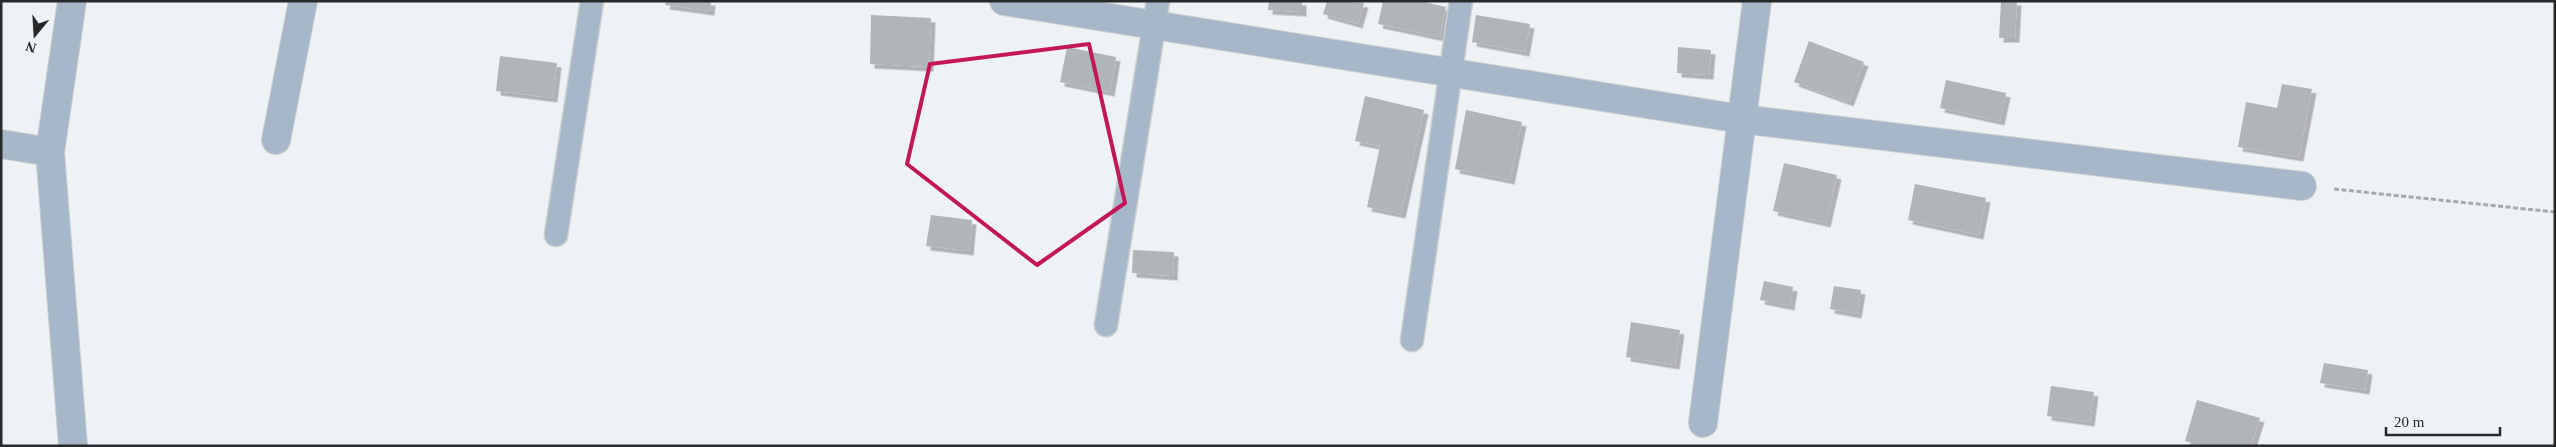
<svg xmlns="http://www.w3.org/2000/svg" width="2556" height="447" viewBox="0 0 2556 447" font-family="'Times New Roman',serif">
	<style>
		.building { fill: #b2b5b8; filter: url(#shadow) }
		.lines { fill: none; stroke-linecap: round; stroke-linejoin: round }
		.service-casing { stroke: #cbced0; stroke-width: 25 }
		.minor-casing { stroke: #cbced0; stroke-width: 30 }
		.path { stroke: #a6a9ab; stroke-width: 3; stroke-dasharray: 5 2.5; stroke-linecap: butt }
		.service { stroke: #a6b7ca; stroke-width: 22 }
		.minor { stroke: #a6b7ca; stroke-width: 28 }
		.marked { fill: none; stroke: #c2185b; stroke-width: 4; stroke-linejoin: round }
	</style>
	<defs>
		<filter id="shadow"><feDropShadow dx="4.5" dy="4.5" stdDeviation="0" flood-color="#0004"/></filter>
	</defs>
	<rect width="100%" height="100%" fill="#eff2f5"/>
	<g class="building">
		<path d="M666 1H711L710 11 665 5Z"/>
		<path d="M1269 1H1302V12L1268 10Z"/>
		<path d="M1327 1 1364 3 1358 24 1323 14Z"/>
		<path d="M1383 1H1420L1446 7 1440 37 1378 24Z"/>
		<path d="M2001 1H2017L2015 38H1999Z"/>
		<path d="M871 15 931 18 929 67 870 64Z"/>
		<path d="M1476 15 1530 24 1525 52 1472 42Z"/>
		<path d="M1809 41 1864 62 1849 102 1794 82Z"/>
		<path d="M1067 47 1116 57 1110 92 1060 82Z"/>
		<path d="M1678 47 1711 50 1709 75 1677 73Z"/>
		<path d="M500 56 557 63 553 98 496 91Z"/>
		<path d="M1946 80 2006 93 2000 121 1940 108Z"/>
		<path d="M2282 84 2312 89 2299 157 2238 147 2246 102 2277 108Z"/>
		<path d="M1365 96 1424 110 1401 214 1367 207 1380 146 1355 141Z"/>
		<path d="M1466 110 1522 122 1510 180 1455 169Z"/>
		<path d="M1784 163 1837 175 1826 223 1773 211Z"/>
		<path d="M1915 184 1986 198 1979 235 1908 220Z"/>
		<path d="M931 215 972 220 969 251 926 246Z"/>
		<path d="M1133 250 1174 252 1173 276 1132 273Z"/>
		<path d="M1764 281 1793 287 1790 306 1760 300Z"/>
		<path d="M1834 286 1861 290 1857 314 1830 309Z"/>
		<path d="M1631 322 1680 330 1675 365 1626 357Z"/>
		<path d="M2324 363 2368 370 2365 390 2320 383Z"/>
		<path d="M2051 386 2094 392 2090 422 2047 416Z"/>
		<path d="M2197 400 2260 418 2251 446H2202L2185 441Z"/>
	</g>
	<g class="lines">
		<g class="service-casing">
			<g id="service">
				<path d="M556 235 592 1"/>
				<path d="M1106 325 1158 1"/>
				<path d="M1412 340 1461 1"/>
			</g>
		</g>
		<g class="minor-casing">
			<g id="minor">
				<path d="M72 1 50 152 73 446"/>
				<path d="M1004 1 1741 119 2302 186"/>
				<path d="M276 140 303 1"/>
				<path d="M1 144 50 152"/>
				<path d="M1703 423 1757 1"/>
			</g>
		</g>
		<path class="path" d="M2334 189 2555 212"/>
		<use href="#service" class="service"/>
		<use href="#minor" class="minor"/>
	</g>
	<path class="marked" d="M1089 44 1125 203 1037 265 907 164 930 64Z"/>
	<rect width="2556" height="447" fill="none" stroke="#28292a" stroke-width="5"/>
	<g transform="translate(35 35) rotate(198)" stroke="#eff2f5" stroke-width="4" paint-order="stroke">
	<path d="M0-4L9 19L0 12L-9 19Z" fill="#28292a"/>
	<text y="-8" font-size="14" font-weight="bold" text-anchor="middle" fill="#28292a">N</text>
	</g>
	<path d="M2386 427v8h114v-8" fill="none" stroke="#28292a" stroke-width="2.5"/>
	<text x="2394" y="427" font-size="15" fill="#28292a" stroke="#eff2f5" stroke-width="4" paint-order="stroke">20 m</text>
</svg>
